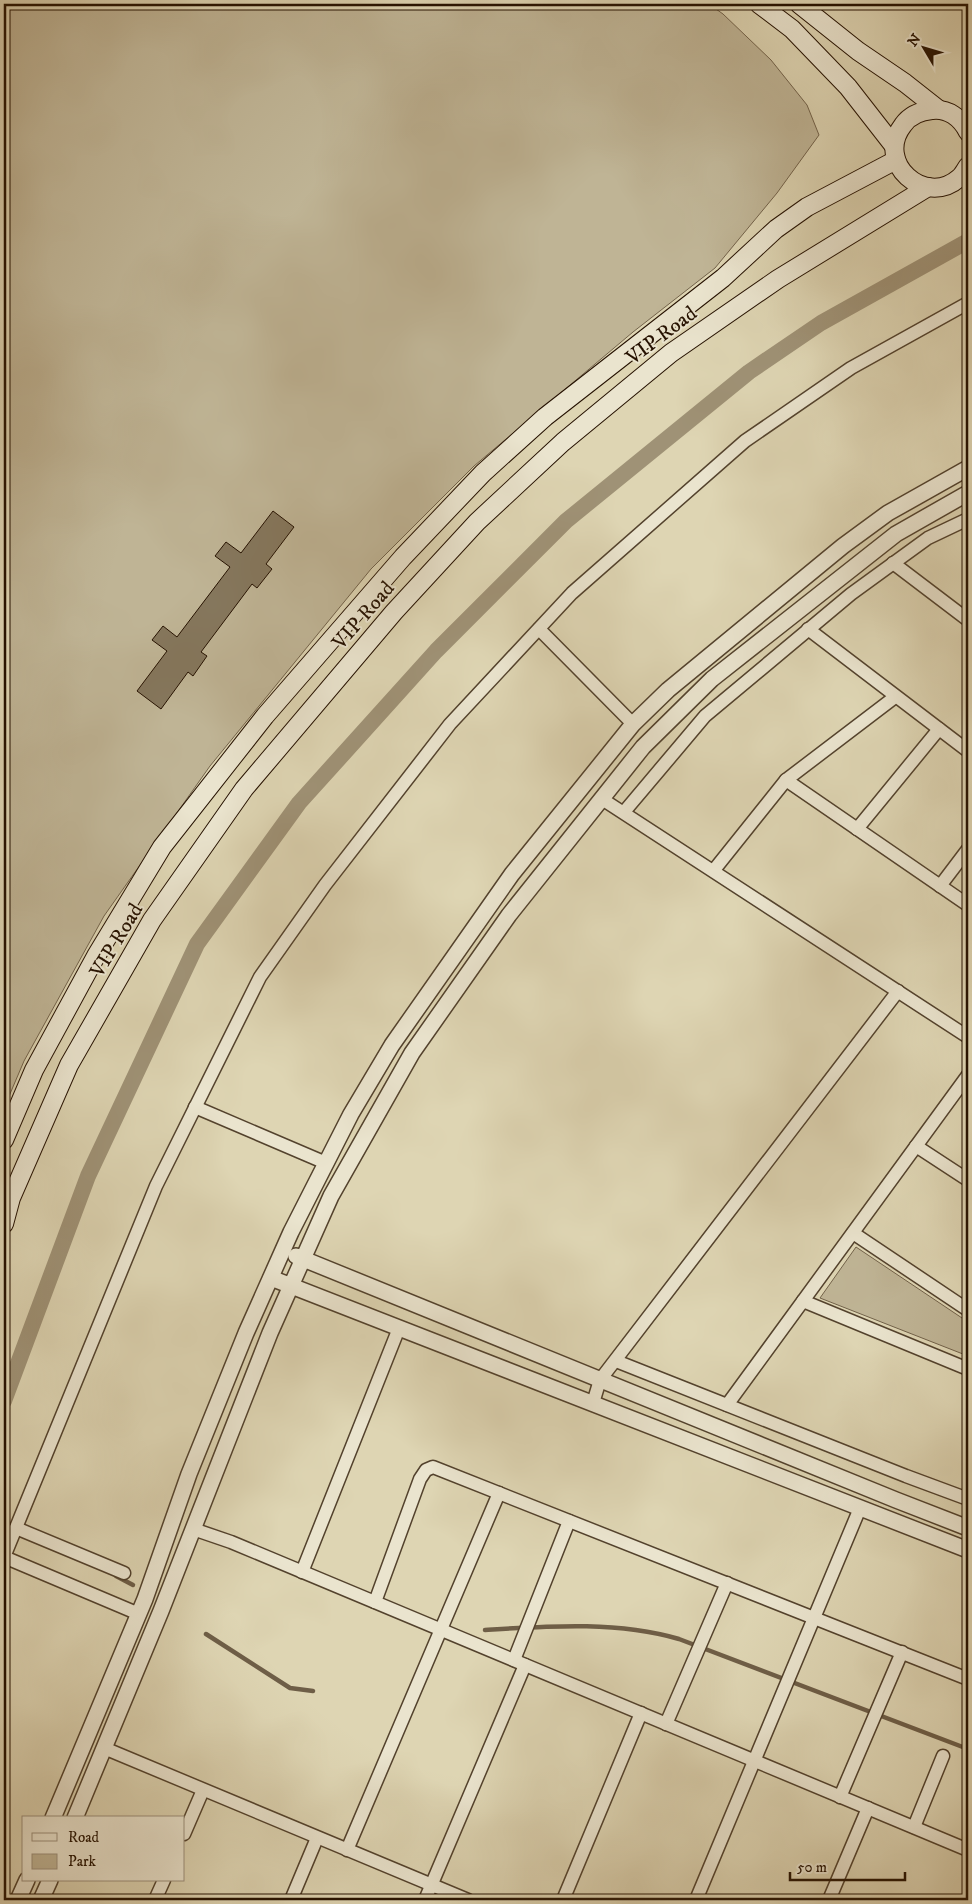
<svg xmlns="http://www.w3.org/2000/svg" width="972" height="1904" viewBox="0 0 972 1904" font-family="'IM FELL DW Pica',serif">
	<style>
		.green { fill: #bfb495; stroke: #72624a }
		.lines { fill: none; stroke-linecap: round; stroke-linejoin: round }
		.stream { stroke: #6e5e47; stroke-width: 4.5 }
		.canal { stroke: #9f9276; stroke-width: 16 }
		.building { fill: #85775d; stroke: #251100 }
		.minor-casing { stroke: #53422d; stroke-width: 15 }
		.tertiary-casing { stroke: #53422d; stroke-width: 18 }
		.secondary-casing { stroke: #251100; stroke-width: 20 }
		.minor { stroke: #eae4ce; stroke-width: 12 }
		.tertiary { stroke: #eae4ce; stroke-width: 15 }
		.secondary { stroke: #eae4ce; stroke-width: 18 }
		.labels { text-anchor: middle; stroke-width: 4; stroke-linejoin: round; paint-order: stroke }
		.street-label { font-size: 21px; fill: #251100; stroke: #eae4ce }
	</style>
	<rect width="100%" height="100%" fill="#ded5b3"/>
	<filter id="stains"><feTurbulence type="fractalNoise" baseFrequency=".004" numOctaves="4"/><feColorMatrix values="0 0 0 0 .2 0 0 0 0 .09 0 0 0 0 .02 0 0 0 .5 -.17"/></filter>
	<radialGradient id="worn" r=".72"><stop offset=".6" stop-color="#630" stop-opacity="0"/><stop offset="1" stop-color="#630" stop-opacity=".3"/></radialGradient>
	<g class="green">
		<path d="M4 4H709L723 14 771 60 807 105 819 135 777 193 715 268 633 332 474 466 371 569 210 766 104 916 24 1061 4 1108Z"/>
		<path d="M856 1247 968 1322V1356L820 1298Z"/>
	</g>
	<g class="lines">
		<g class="stream">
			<path d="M116 1576 133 1585"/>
			<path d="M485 1630C550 1626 616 1621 679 1639L968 1749"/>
			<path d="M206 1634 290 1688 313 1691"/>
		</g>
		<path class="canal" d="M4 1401 88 1176 197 944 299 803 436 651 566 521 749 372 821 323 968 241"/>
	</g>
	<path class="building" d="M273 511 294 527 266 564 272 569 257 588 252 584 201 652 207 656 193 676 188 672 161 709 137 691 167 651 152 640 163 626 177 637 230 567 215 556 226 542 241 553Z"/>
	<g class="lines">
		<g class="minor-casing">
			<g id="minor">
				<path d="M893 563 968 620"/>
				<path d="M539 629 633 724"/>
				<path d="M808 629 968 751"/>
				<path d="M786 780 968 905"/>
				<path d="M602 799 968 1037"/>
				<path d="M624 812 705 716 851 594 928 538 968 519"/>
				<path d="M857 829 939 729"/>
				<path d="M714 870 786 780 895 697"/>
				<path d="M940 886 968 849"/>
				<path d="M195 1107 326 1163"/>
				<path d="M916 1146 968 1180"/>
				<path d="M853 1233 968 1310"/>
				<path d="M803 1301 968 1369"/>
				<path d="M616 1361 906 1476 968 1499"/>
				<path d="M593 1403 600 1380 898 991"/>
				<path d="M727 1405 968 1075"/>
				<path d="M16 1528 124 1573"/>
				<path d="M193 1529 231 1542 968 1850"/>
				<path d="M4 1557 156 1186 260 977 325 885 450 724 572 593 745 441 851 368 968 303"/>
				<path d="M4 1557 139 1614"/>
				<path d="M302 1572 399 1328"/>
				<path d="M375 1602 420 1479 426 1470 433 1467 968 1679"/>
				<path d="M514 1660 569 1521"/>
				<path d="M666 1724 727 1583"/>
				<path d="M104 1748 468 1900"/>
				<path d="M840 1797 902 1652"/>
				<path d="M914 1827 943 1756"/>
				<path d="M184 1834 203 1790"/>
				<path d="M347 1850 499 1493"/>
				<path d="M155 1900 164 1880"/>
				<path d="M291 1900 317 1838"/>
				<path d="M425 1900 525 1665"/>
				<path d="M563 1900 641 1713"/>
				<path d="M696 1900 860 1508"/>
				<path d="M829 1900 868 1808"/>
			</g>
		</g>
		<g class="tertiary-casing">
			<g id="tertiary">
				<path d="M296 1256 896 1500 968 1528"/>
				<path d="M271 1278 968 1550"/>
				<path d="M53 1818 145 1599 189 1474 246 1333 291 1232 351 1114 392 1045 512 874 633 724 668 690 843 546 888 513 968 468"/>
				<path d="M75 1818 161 1611 270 1333 331 1196 412 1053 509 915 643 747 712 679 896 534 968 493"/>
				<path d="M18 1900 27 1880"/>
				<path d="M41 1900 50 1880"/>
			</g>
		</g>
		<g class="secondary-casing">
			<g id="secondary">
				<path d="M759 4 792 29 848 87 894 146"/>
				<path d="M799 4 858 51 905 83 938 109"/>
				<path d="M968 132C961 118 948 108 932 110 920 111 910 115 903 125 874 162 925 208 959 178 963 175 965 170 968 166"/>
				<path d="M4 1140 34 1070 96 956 162 847 265 716 403 557 483 473 545 417 723 278 776 229 807 207 896 160"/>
				<path d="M4 1224 11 1198 69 1065 152 920 244 789 394 612 477 522 563 442 671 353 778 279 928 187"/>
			</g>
		</g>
		<use href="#minor" class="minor"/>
		<use href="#tertiary" class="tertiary"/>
		<use href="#secondary" class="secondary"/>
	</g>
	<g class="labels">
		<g class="street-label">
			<text transform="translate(661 335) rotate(-37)" y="7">VIP Road</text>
			<text transform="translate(363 615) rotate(-49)" y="7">VIP Road</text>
			<text transform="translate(116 940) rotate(-59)" y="7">VIP Road</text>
		</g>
	</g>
	<rect width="972" height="1904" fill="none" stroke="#ded5b3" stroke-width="20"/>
	<rect x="5" y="5" width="962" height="1894" fill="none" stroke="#251100" stroke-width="2.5"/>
	<rect x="10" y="10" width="952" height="1884" fill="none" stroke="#251100"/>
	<rect x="22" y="1816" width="162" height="65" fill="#eae4ce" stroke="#9b907c"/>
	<rect x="32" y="1833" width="25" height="8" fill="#eae4ce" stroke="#9b907c"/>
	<text x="68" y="1842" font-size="15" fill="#251100">Road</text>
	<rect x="32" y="1854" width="25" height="15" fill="#bfb495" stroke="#9b907c"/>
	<text x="68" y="1866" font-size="15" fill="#251100">Park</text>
	<g transform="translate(924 48) rotate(308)" stroke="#eae4ce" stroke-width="4" paint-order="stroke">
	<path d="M0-4L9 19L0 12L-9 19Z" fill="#251100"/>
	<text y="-8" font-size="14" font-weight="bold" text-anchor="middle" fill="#251100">N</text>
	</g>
	<path d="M790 1872v8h115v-8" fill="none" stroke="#251100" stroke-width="2.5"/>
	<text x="797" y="1872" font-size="15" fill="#251100" stroke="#eae4ce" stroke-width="4" paint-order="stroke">50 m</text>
	<rect width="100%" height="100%" filter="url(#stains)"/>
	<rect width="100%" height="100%" fill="url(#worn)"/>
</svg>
